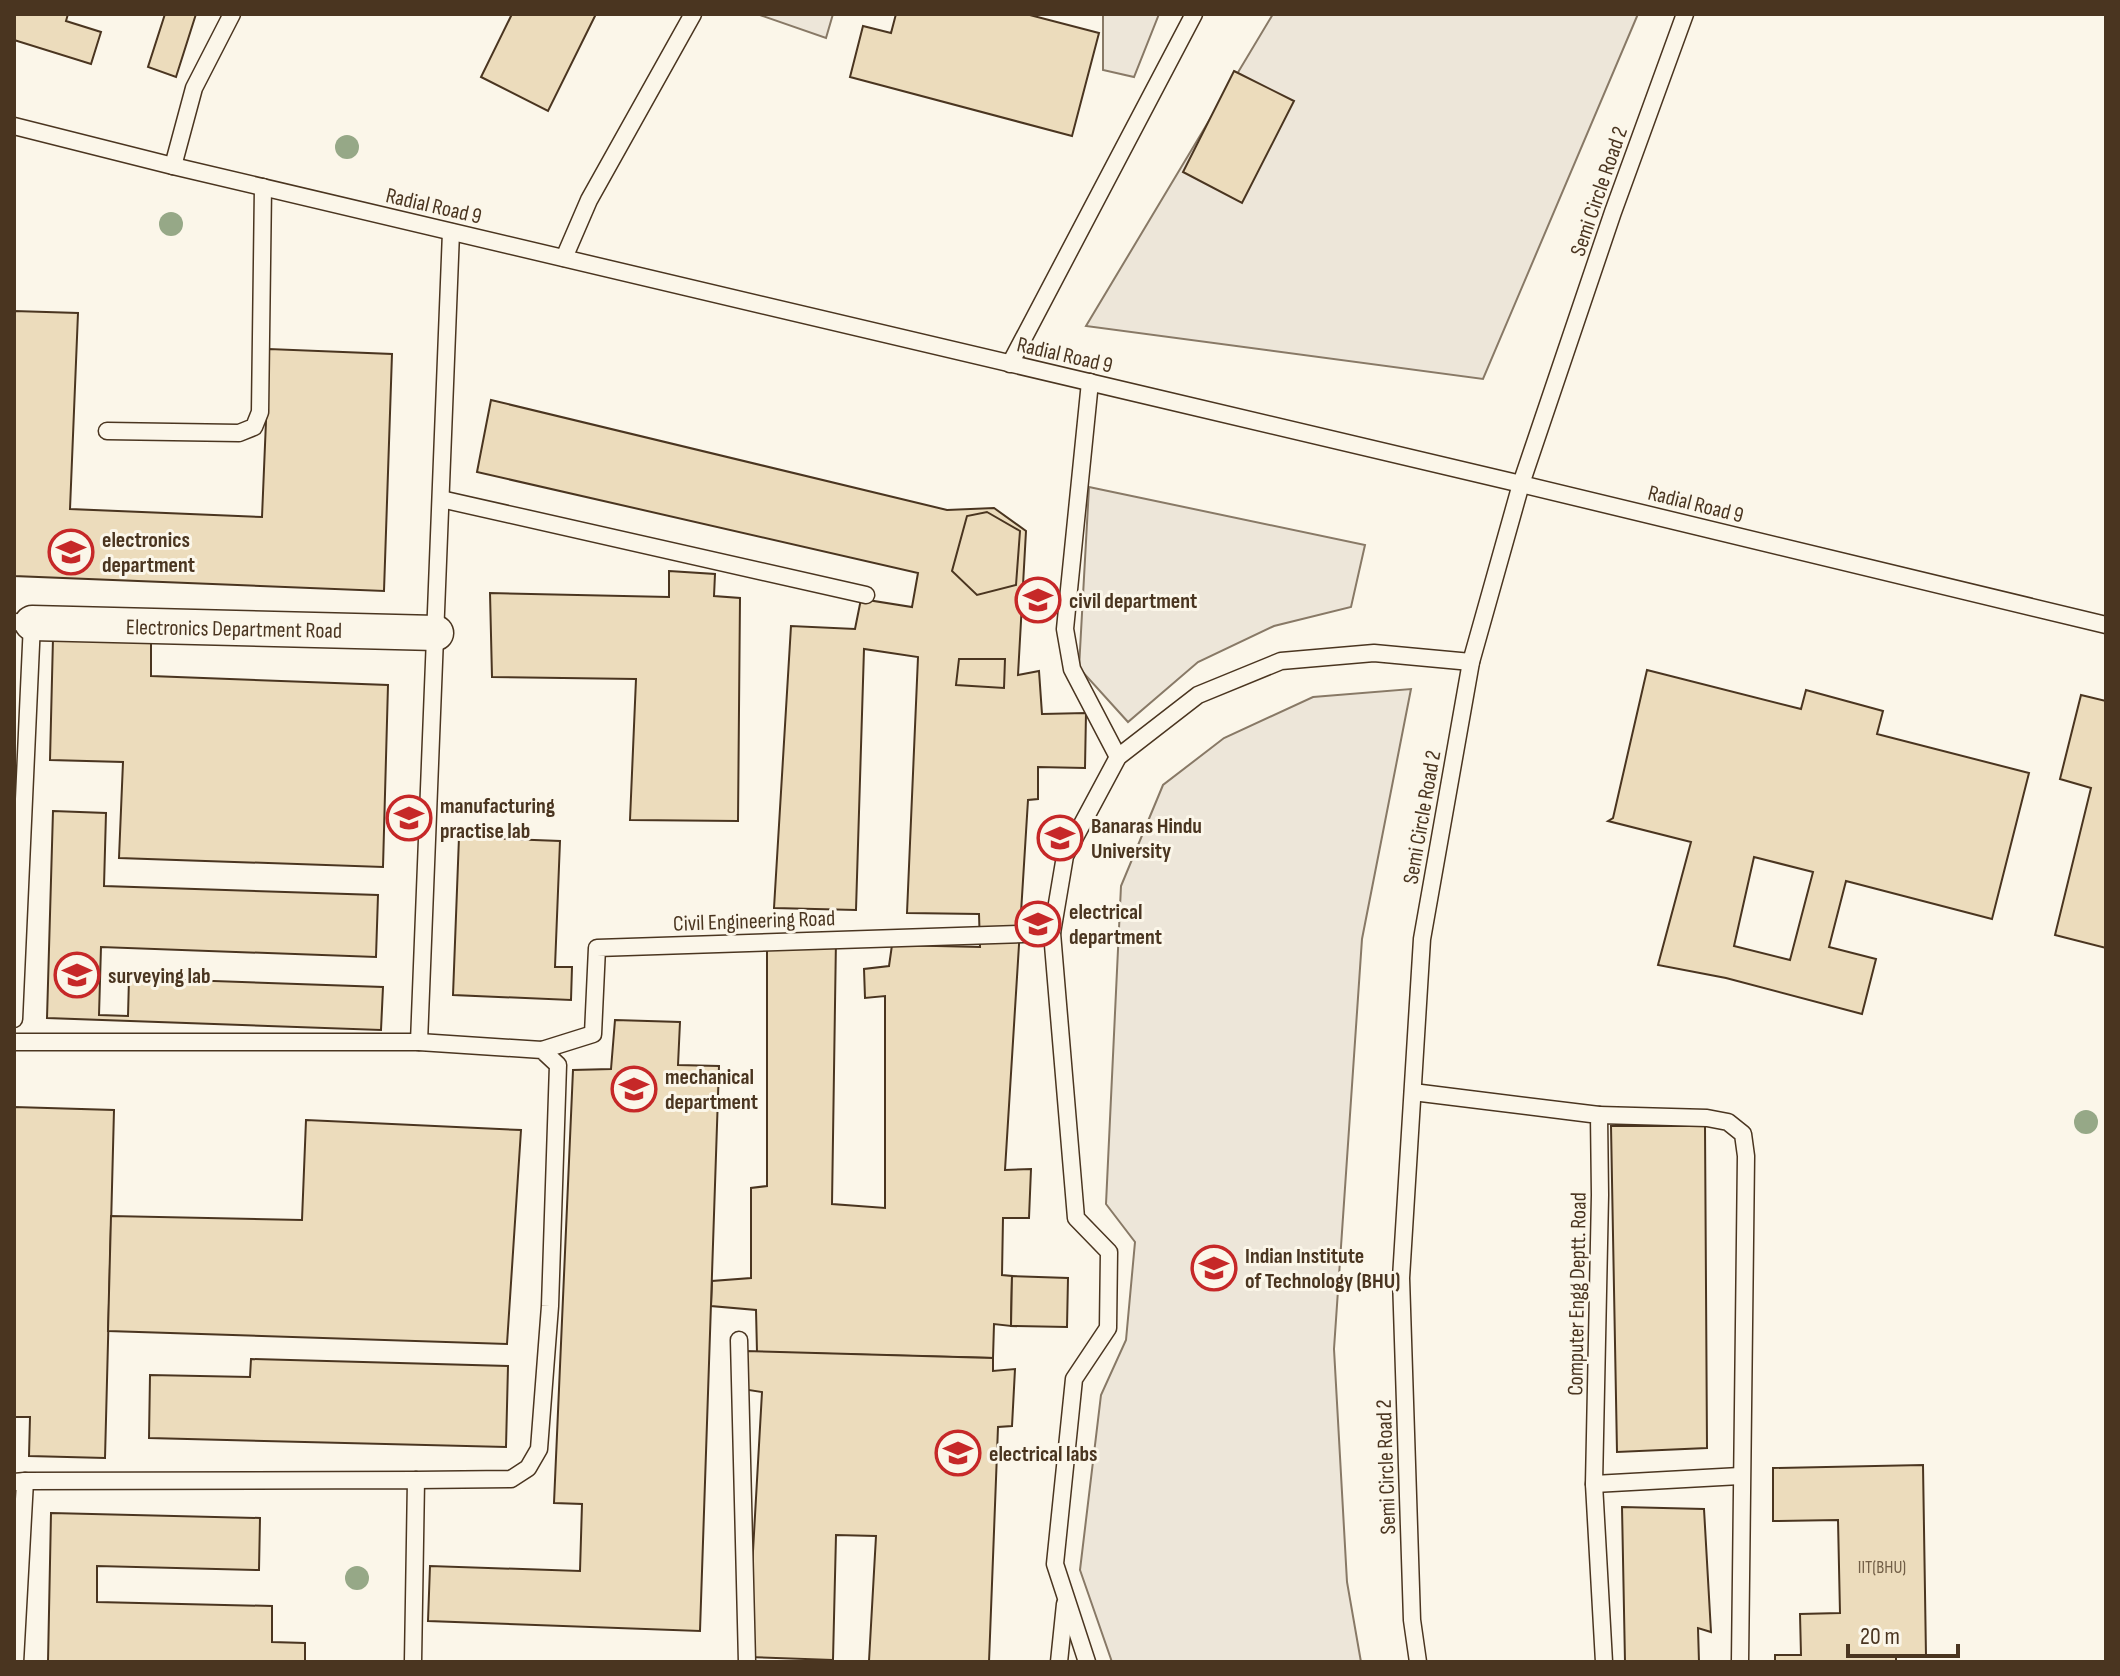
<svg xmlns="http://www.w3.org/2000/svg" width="2120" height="1676" viewBox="0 0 2120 1676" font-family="'Sofia Sans Condensed',sans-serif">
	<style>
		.green { fill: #ede6d9; stroke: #887966; stroke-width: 2 }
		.building { fill: #ecdcbc; stroke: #4a3520; stroke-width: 2; fill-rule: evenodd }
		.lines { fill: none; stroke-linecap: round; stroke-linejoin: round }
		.service-casing { stroke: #4a3520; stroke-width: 19 }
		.minor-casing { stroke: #4a3520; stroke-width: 37 }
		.service { stroke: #fbf6e9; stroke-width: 16 }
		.minor { stroke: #fbf6e9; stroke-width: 34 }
		.tree { fill: #96a887 }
		.labels { text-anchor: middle; stroke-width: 6; stroke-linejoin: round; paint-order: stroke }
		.number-label { font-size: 18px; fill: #725f47 }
		.street-label { font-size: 22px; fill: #4a3520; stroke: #fbf6e9 }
		.poi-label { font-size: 22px; font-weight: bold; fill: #4a3520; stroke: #fbf6e9; text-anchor: start }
	</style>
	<rect width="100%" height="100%" fill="#fbf6e9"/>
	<g class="green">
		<path d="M757 14H833L826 38Z"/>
		<path d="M1103 14H1159L1134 77 1103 70Z"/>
		<path d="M1273 14H1638L1483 379 1086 326Z"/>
		<path d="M1089 487 1365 545 1351 607 1274 626 1198 662 1128 722 1079 668Z"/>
		<path d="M1411 689 1362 939 1334 1349 1347 1582 1361 1662H1112L1080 1570 1101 1395 1126 1340 1135 1242 1106 1204 1121 886 1163 785 1224 738 1313 697Z"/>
	</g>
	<g class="building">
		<path d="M14 14H68L66 21 101 32 91 64 14 40Z"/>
		<path d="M165 14H196L176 77 148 67Z"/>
		<path d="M512 14H596L548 111 481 77Z"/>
		<path d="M896 14H1026L1099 33 1072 136 850 77 863 26 891 33Z"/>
		<path d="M1234 71 1294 101 1242 203 1183 172Z"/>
		<path d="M14 311 78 313 70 509 262 517 269 349 392 354 384 591 14 576Z"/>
		<path d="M491 400 947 510 994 508 1026 531 1018 675 1039 671 1042 714 1086 713 1085 768 1038 767V799L1028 800 1005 1170 1031 1169 1029 1218H1003L1002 1275 1012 1276 1011 1326 994 1324 993 1358 757 1352 756 1310 711 1306 712 1281 751 1278V1188L767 1186V940L836 939 832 1204 885 1208V996L865 998 864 969 889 966 892 945 980 947 979 914 907 913 918 657 864 649 856 910 774 908 791 626 855 629 861 599 912 607 918 573 477 472Z"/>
		<path d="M987 512 1020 531 1016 585 977 595 952 571 967 516Z"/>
		<path d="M669 571 715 574 714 596 740 598 738 821 630 820 636 679 492 677 490 593 669 597Z"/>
		<path d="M53 638 151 641V676L388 685 383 867 119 858 123 762 50 760Z"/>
		<path d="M959 659H1005L1004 688 956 685Z"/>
		<path d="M1647 670 1801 709 1806 690 1883 711 1877 734 2029 773 1992 919 1846 881 1829 947 1876 959 1862 1014 1726 978 1658 965 1691 842 1608 821 1613 818ZM1754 857 1813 872 1790 960 1734 946Z"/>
		<path d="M2081 695 2106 701V948L2055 935 2091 788 2060 779Z"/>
		<path d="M53 811 106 813 104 886 378 895 376 957 101 947 99 1015 128 1016 129 978 383 987 381 1030 47 1018Z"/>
		<path d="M459 837 560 841 555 967H572L571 1000 453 995Z"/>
		<path d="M615 1020 680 1022 678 1065 719 1066 700 1631 428 1621 430 1566 580 1571 582 1504 554 1503 573 1070 611 1069Z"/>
		<path d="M14 1107 114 1110 105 1458 29 1456 30 1417H14Z"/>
		<path d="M306 1120 521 1130 507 1344 108 1331 111 1216 302 1220Z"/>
		<path d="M1611 1126H1705L1707 1448 1617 1452Z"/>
		<path d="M1012 1276 1068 1278 1067 1327 1011 1326Z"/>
		<path d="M745 1351 993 1358V1371L1015 1369 1012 1426 998 1427 989 1662 869 1661 876 1536 836 1535 833 1660 747 1657 762 1392 742 1389Z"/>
		<path d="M251 1359 508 1366 506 1447 149 1438 150 1375 250 1377Z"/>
		<path d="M1923 1465 1926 1656H1896V1662H1775V1655H1801L1800 1614 1840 1613 1838 1520 1773 1521V1468Z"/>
		<path d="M1622 1507 1704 1509 1711 1632 1698 1628 1699 1662H1625Z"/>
		<path d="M51 1513 260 1518 259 1570 97 1566V1602L272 1606V1642L305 1643V1662H48Z"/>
	</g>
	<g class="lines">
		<g class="service-casing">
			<g id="service">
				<path d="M14 126 173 166 1521 484 2106 625"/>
				<path d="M173 166 194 88 232 14"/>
				<path d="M564 258 589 200 693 14"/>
				<path d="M1010 364 1194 14"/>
				<path d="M1090 382 1065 629 1072 669 1118 757"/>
				<path d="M107 431 239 433 254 427 260 412 263 187"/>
				<path d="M441 499 866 595"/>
				<path d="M14 622 32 623 14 1019"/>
				<path d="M14 1042H419L542 1050 558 1065 550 1306 539 1449 528 1468 511 1479 416 1480"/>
				<path d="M419 1042 451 232"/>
				<path d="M542 1050 593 1034 597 948 1052 933"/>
				<path d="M1413 1092 1599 1115 1600 1195 1594 1484 1604 1662"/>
				<path d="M1599 1115 1707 1118 1728 1122 1743 1134 1746 1156 1740 1662"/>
				<path d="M739 1340 747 1662"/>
				<path d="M25 1481 416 1480 413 1662"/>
				<path d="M14 1482 25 1481 15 1662"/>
				<path d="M1594 1484 1740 1476"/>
				<path d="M1059 1662 1065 1604"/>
				<path d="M1087 1662 1055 1564 1074 1379 1108 1328 1109 1252 1076 1218 1052 933 1065 856 1118 757 1198 695 1281 661 1374 653 1471 662"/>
				<path d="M1418 1662 1412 1620 1401 1278 1422 939 1471 662 1521 484 1613 212 1685 14"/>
			</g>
		</g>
		<g class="minor-casing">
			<path id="minor" d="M32 623 436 633"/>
		</g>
		<use href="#service" class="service"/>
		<use href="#minor" class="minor"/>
	</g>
	<g class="tree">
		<circle cx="347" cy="147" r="12"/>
		<circle cx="171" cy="224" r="12"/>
		<circle cx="2086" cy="1122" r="12"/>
		<circle cx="357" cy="1578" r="12"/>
	</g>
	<defs>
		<g id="university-ring" transform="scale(2.3)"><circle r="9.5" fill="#fbf6e9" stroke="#c62828" stroke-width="1.5"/><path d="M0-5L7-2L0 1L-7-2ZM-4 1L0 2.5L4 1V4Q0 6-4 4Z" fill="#c62828"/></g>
	</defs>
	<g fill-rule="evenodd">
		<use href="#university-ring" x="71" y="552"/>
		<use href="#university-ring" x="1038" y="600"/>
		<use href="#university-ring" x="409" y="818"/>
		<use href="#university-ring" x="1060" y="838"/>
		<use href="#university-ring" x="1038" y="924"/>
		<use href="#university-ring" x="77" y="975"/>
		<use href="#university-ring" x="634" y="1089"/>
		<use href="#university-ring" x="1214" y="1268"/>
		<use href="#university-ring" x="958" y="1453"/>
	</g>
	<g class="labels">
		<g class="number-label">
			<text x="1882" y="1573">IIT(BHU)</text>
		</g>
		<g class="street-label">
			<text transform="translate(1598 191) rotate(-71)" y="8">Semi Circle Road 2</text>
			<text transform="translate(434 205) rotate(13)" y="8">Radial Road 9</text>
			<text transform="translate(1065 354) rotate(13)" y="8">Radial Road 9</text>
			<text transform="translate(1696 503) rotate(14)" y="8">Radial Road 9</text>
			<text transform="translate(234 628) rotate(1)" y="8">Electronics Department Road</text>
			<text transform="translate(1421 817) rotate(-80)" y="8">Semi Circle Road 2</text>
			<text transform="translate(754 920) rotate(-2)" y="8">Civil Engineering Road</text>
			<text transform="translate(1576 1294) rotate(-89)" y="8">Computer Engg Deptt. Road</text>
			<text transform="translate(1385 1467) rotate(-92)" y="8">Semi Circle Road 2</text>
		</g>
		<g class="poi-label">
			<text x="102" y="547">electronics<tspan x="102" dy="25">department</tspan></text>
			<text x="1069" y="608">civil department</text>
			<text x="440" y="813">manufacturing<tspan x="440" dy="25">practise lab</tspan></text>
			<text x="1091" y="833">Banaras Hindu<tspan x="1091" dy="25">University</tspan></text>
			<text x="1069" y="919">electrical<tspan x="1069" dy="25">department</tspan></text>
			<text x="108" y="983">surveying lab</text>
			<text x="665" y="1084">mechanical<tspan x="665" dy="25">department</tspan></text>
			<text x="1245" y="1263">Indian Institute<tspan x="1245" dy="25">of Technology (BHU)</tspan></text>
			<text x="989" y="1461">electrical labs</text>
		</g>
	</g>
	<rect width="2120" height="1676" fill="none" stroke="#4a3520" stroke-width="32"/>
	<path d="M1848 1644v12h110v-12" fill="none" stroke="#4a3520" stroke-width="4"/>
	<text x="1860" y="1644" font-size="24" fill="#4a3520" stroke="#fbf6e9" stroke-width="6" paint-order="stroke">20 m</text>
</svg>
